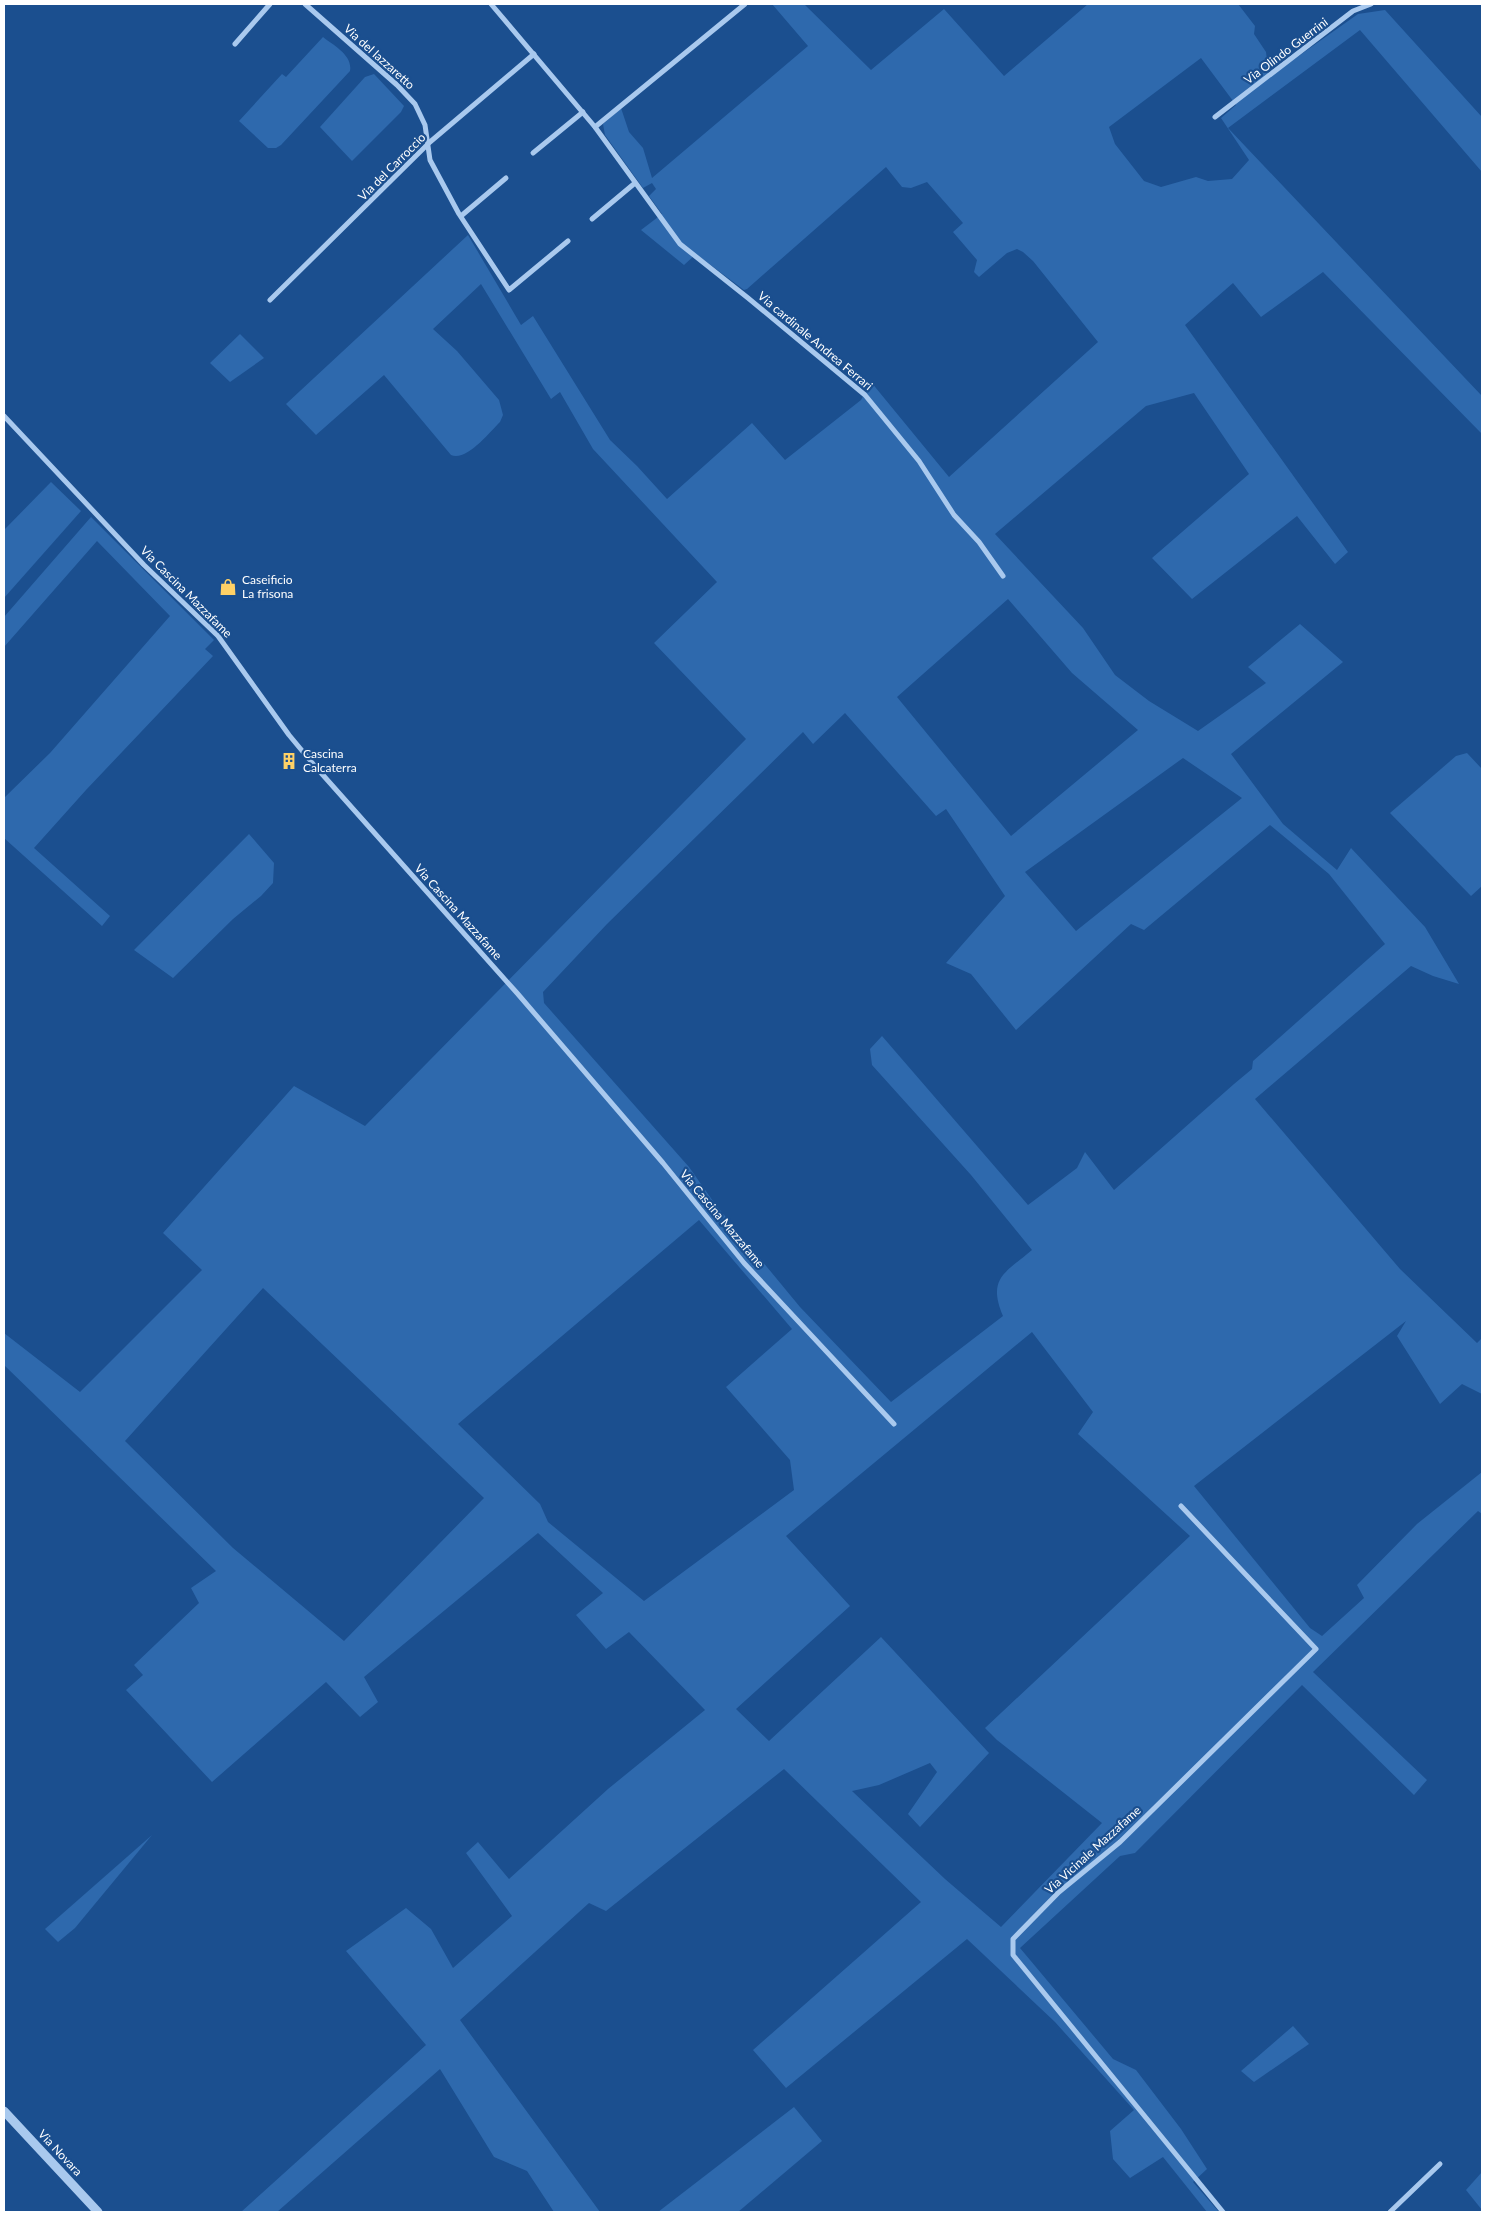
<svg xmlns="http://www.w3.org/2000/svg" width="1486" height="2216" viewBox="0 0 1486 2216" font-family="Lato,sans-serif">
	<style>
		.green { fill: #2e69ad; fill-rule: evenodd }
		.lines { fill: none; stroke-linecap: round; stroke-linejoin: round }
		.minor { stroke: #a9c9ee; stroke-width: 5 }
		.tertiary { stroke: #a9c9ee; stroke-width: 9 }
		.labels { text-anchor: middle; stroke-width: 4.5; stroke-linejoin: round; paint-order: stroke }
		.street-label { font-size: 12px; fill: #fff; stroke: #1b4f8f }
		.poi-label { font-size: 12px; fill: #fff; stroke: #1b4f8f; text-anchor: start }
	</style>
	<rect width="100%" height="100%" fill="#1b4f8f"/>
	<g class="green">
		<path d="M772 4H804L871 70 944 9 1004 76 1088 4H1238L1255 26 1254 34 1266 52 1269 77 1358 14 1385 10 1482 117V172L1360 30 1228 128 1482 396V434L1323 272 1261 317 1233 283 1185 325 1348 552 1335 564 1297 516 1192 599 1152 558 1249 474 1194 393 1146 406 995 534 1083 628 1115 675 1149 701 1198 731 1266 683 1248 667 1300 624 1343 662 1231 754 1283 824 1337 870 1351 848 1425 927 1459 984 1433 976 1411 966 1255 1099 1400 1269 1477 1343 1482 1338V1394L1462 1384 1440 1404 1397 1336 1406 1321 1194 1486 1310 1628 1322 1636 1364 1598 1357 1585 1417 1524 1482 1472V1514L1478 1511 1313 1672 1427 1780 1414 1795 1302 1685 1135 1853 1120 1856 1020 1948 1113 2059 1136 2070 1181 2129 1207 2169 1193 2182 1219 2212H1207L1163 2157 1130 2178 1113 2159 1110 2131 1134 2110 1055 2022 967 1939 786 2088 753 2050 921 1902 784 1769 606 1911 589 1903 460 2020 600 2212H554L527 2171 494 2157 440 2069 277 2212H241L426 2045 346 1951 406 1908 431 1929 453 1968 512 1916 466 1853 478 1842 509 1879 608 1789 705 1710 629 1632 606 1649 576 1615 603 1593 538 1533 364 1677 378 1702 360 1717 326 1682 212 1782 126 1690 143 1675 134 1665 199 1603 191 1588 216 1571 4 1365V1333L80 1392 202 1270 163 1233 294 1086 365 1126 746 739 654 643 717 582 593 449 560 392 551 399 481 284 433 329 457 351 499 400 503 415 500 422C490 432 466 462 451 455L384 375 316 435 286 404 468 235 521 325 533 316 610 440 637 466 667 499 752 423 785 460 861 400 871 382 949 477 1098 342 1033 261 1023 252 1017 249 1007 253 979 277 974 272 977 260 953 232 963 223 927 182 911 188 902 187 886 167 747 289 744 290 696 254 684 265 641 230 662 214 649 196 656 189 652 183 643 188 605 135 603 124 621 108 629 132 643 148 652 178 808 46ZM1201 58 1236 105 1221 118 1249 160 1232 179 1208 181 1196 177 1161 187 1144 181 1115 144 1109 127ZM1008 599 1072 673 1138 730 1011 836 897 697ZM845 713 936 816 946 809 1005 896 946 963 971 974 1016 1030 1131 924 1144 930 1270 825 1329 874 1385 944 1253 1061 1252 1069 1234 1084 1114 1190 1085 1152 1077 1168 1028 1205 882 1036 870 1049 872 1065 971 1175 1032 1250C1005 1273 987 1278 1003 1316L891 1402 800 1307 715 1204 689 1167 544 1003 543 992 607 924 803 732 813 744ZM1183 758 1242 798 1076 931 1025 872ZM699 1220 792 1329 726 1387 790 1460 794 1490 644 1601 548 1522 540 1504 458 1424ZM263 1288 484 1498 344 1641 233 1548 125 1441ZM1032 1332 1093 1412 1078 1434 1190 1536 985 1728 997 1740 1102 1823 1001 1927 945 1879 852 1791 879 1785 930 1763 937 1772 908 1814 920 1827 989 1753 881 1637 769 1741 736 1709 850 1606 786 1536Z"/>
		<path d="M323 37C333 45 353 55 350 71L281 145 276 148H268L239 121 282 74 286 77Z"/>
		<path d="M374 74 404 106 401 112 352 161 320 127 365 77Z"/>
		<path d="M240 334 264 358 230 382 210 363Z"/>
		<path d="M51 482 81 511 4 598V530Z"/>
		<path d="M91 517 214 640 205 649 213 656 86 790 34 848 110 916 102 926 4 838V798L50 753 170 616 97 541 4 647V617Z"/>
		<path d="M1467 753 1482 769V886L1471 896 1390 813 1456 756Z"/>
		<path d="M249 834 274 863 273 883 261 896 233 919 173 978 134 950Z"/>
		<path d="M152 1835 75 1928 58 1942 45 1929Z"/>
		<path d="M1293 2026 1309 2044 1254 2082 1241 2071Z"/>
		<path d="M794 2107 822 2141 738 2212H658Z"/>
		<path d="M1482 2172V2210L1466 2190Z"/>
	</g>
	<g class="lines">
		<g class="minor">
			<path d="M305 4 397 85 415 104 425 125 430 160 459 214 509 290 568 241"/>
			<path d="M491 4 595 127 680 244 748 298 865 395 919 461 954 515 979 542 1003 576"/>
			<path d="M235 44 270 4"/>
			<path d="M1215 117 1353 11 1371 4"/>
			<path d="M595 127 745 4"/>
			<path d="M533 153 583 112"/>
			<path d="M461 216 506 178"/>
			<path d="M592 219 635 183"/>
			<path d="M270 300 430 142 534 54"/>
			<path d="M4 416 144 565 218 636 289 735 314 765 517 993 663 1163 744 1263 894 1424"/>
			<path d="M1181 1506 1316 1649 1120 1842 1059 1892 1013 1939V1955L1223 2212"/>
			<path d="M1390 2212 1440 2164"/>
		</g>
		<path class="tertiary" d="M4 2111 98 2212"/>
	</g>
	<defs>
		<g id="shop-bare" transform="scale(1.35)"><path d="M-5-2.5h2.3a2.7 3.5 0 0 1 5.4 0H5L5.5 6h-11ZM-1.5-2.5h3a1.5 2.3 0 0 0-3 0Z" fill="#ffd166" stroke="#1b4f8f" stroke-width="2.5" paint-order="stroke"/></g>
		<g id="building-bare" transform="scale(1.35)"><path d="M-4-6H4V6H1V3H-1V6H-4ZM-2.5-4.3h1.7v1.8h-1.7ZM.8-4.3h1.7v1.8H.8ZM-2.5-1h1.7V.8h-1.7ZM.8-1h1.7V.8H.8Z" fill="#ffd166" stroke="#1b4f8f" stroke-width="2.5" paint-order="stroke"/></g>
	</defs>
	<g fill-rule="evenodd">
		<use href="#shop-bare" x="228" y="587"/>
		<use href="#building-bare" x="289" y="761"/>
	</g>
	<g class="labels">
		<g class="street-label">
			<text transform="translate(1286 51) rotate(-37)" y="4">Via Olindo Guerrini</text>
			<text transform="translate(379 57) rotate(42)" y="4">Via del lazzaretto</text>
			<text transform="translate(392 167) rotate(-45)" y="4">Via del Carroccio</text>
			<text transform="translate(815 341) rotate(40)" y="4">Via cardinale Andrea Ferrari</text>
			<text transform="translate(186 592) rotate(45)" y="4">Via Cascina Mazzafame</text>
			<text transform="translate(458 912) rotate(48)" y="4">Via Cascina Mazzafame</text>
			<text transform="translate(722 1219) rotate(50)" y="4">Via Cascina Mazzafame</text>
			<text transform="translate(1093 1850) rotate(-42)" y="4">Via Vicinale Mazzafame</text>
			<text transform="translate(60 2153) rotate(47)" y="4">Via Novara</text>
		</g>
		<g class="poi-label">
			<text x="242" y="584">Caseificio<tspan x="242" dy="14">La frisona</tspan></text>
			<text x="303" y="758">Cascina<tspan x="303" dy="14">Calcaterra</tspan></text>
		</g>
	</g>
	<rect width="1486" height="2216" fill="none" stroke="#ffffff" stroke-width="10"/>
</svg>
